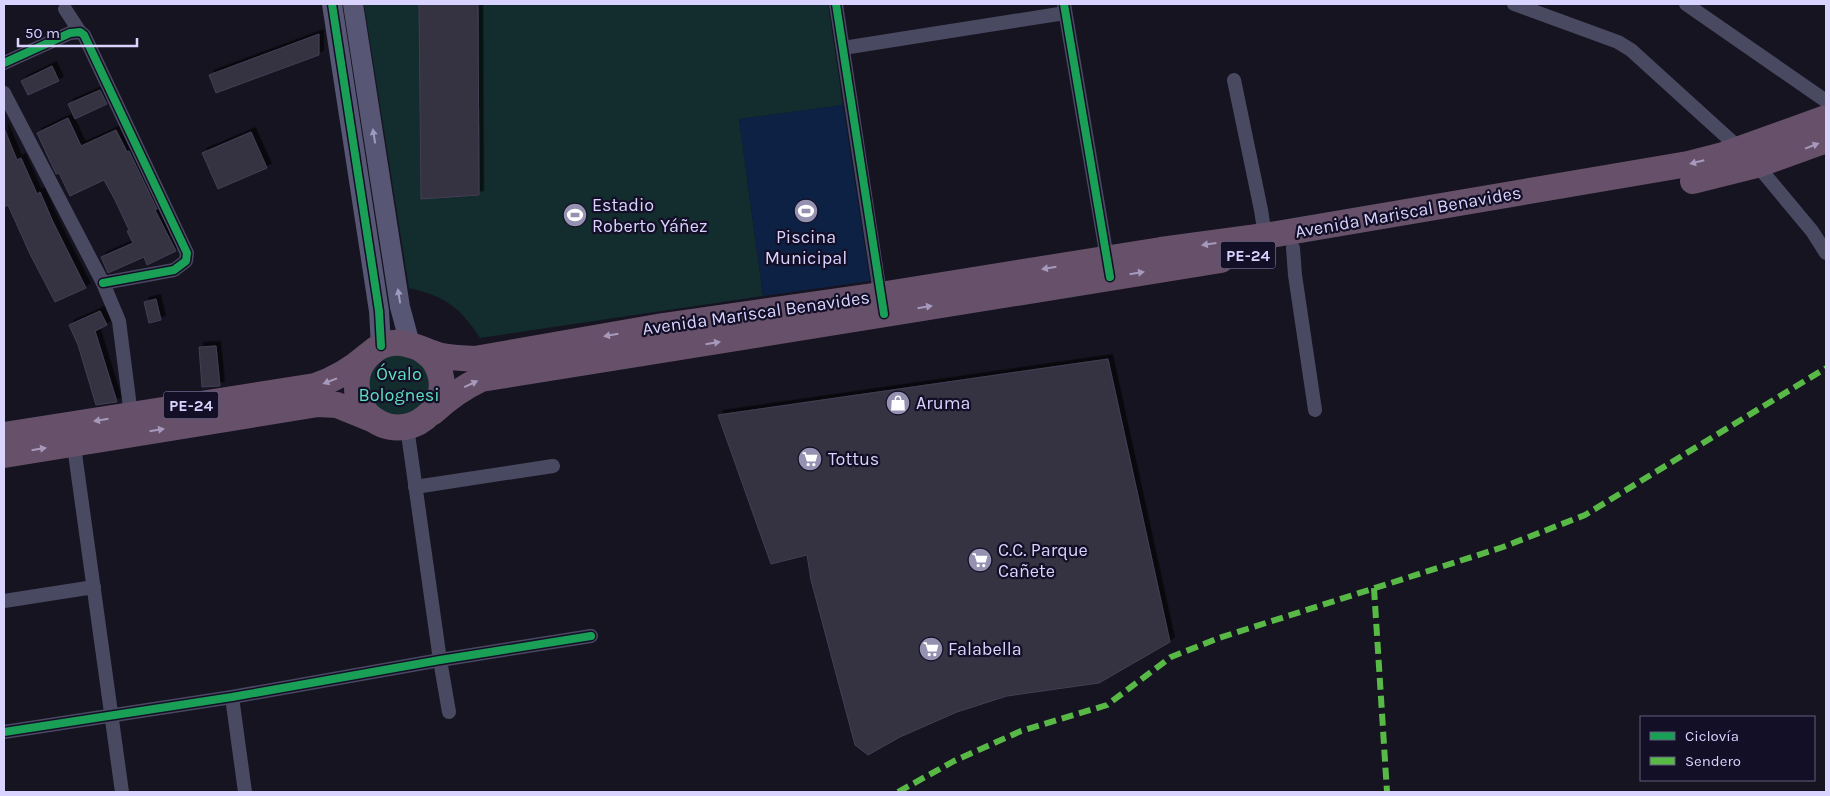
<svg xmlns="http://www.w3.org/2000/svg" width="1830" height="796" viewBox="0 0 1830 796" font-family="Karla,sans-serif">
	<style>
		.green { fill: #132c2d }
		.water { fill: #0d2144 }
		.building { fill: #343243; stroke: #433f54; filter: url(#shadow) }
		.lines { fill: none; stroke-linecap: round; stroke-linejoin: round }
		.street { stroke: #4a4962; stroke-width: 14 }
		.secondary { stroke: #575674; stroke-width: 20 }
		.highway { stroke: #67516a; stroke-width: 26 }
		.quiet { stroke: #58b947; stroke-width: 6; stroke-dasharray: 12 6; stroke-linecap: butt }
		.cycleway-casing { stroke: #130f26; stroke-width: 11 }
		.cycleway { stroke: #1a9f57; stroke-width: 8 }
		.oneway { fill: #9e9bc0 }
		.oneway2 { fill: #a699bc }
		.labels { text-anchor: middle; stroke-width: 4.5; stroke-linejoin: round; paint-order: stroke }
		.shield { fill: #130f26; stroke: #9e99be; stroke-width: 1 }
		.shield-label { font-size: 16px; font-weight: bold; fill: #d9d4ff }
		.poi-label { font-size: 18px; fill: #d9d4ff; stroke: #130f26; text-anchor: start }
		.street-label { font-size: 18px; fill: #d9d4ff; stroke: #130f26 }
		.park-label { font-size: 18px; fill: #5fe0c0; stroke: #130f26 }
	</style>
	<defs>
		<filter id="shadow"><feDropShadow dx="4.5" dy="-4.5" stdDeviation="0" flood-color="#0009"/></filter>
	</defs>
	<rect width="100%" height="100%" fill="#161421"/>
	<g class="green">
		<path d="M364 4H828L843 105 739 119 763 296 480 338C461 308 445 296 409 288Z"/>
		<path d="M403 352 428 370 429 400 404 417 382 413 368 396V374L382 356Z"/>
	</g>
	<path class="water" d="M843 105 870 281 763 296 739 119Z"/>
	<g class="building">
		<path d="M419 4H478L479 195 421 199Z"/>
		<path d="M319 34V55L216 93 209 75Z"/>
		<path d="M52 66 59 81 28 95 21 81Z"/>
		<path d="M100 90 107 104 75 119 68 104Z"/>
		<path d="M68 118 81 146 116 130 127 152 129 151 157 209 155 210 176 251 147 265 144 257 108 273 101 257 133 243 127 231 129 230 115 200 104 180 70 196 59 173 56 174 37 133Z"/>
		<path d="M4 128 17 160 21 158 37 194 40 192 53 222 86 288 55 302 30 254 8 205 4 207Z"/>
		<path d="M251 132 267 168 218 189 202 153Z"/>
		<path d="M156 299 161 320 149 323 144 302Z"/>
		<path d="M100 311 107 325 95 331 117 402 96 405 78 345 69 325Z"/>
		<path d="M216 346 220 386 202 387 199 347Z"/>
		<path d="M1108 359 1170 642 1099 683 1007 696 957 712 900 737 868 755 855 745 811 580 807 555 771 564 718 415Z"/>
	</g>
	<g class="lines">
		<g class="street">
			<path d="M836 4 881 300"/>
			<path d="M1064 4 1108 264"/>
			<path d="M1514 4 1618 42 1631 50 1740 149"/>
			<path d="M1686 4 1826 101"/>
			<path d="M65 9 80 32"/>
			<path d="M843 48 1065 13"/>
			<path d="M4 63 70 33 80 32 84 35 187 253 186 261 174 270 103 283"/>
			<path d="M1234 80 1261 210 1265 236"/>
			<path d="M4 93 103 283 119 321 131 415"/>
			<path d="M1757 165 1812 231 1826 253"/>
			<path d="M1293 248 1295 275 1315 410"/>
			<path d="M407 427 440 660 449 712"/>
			<path d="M73 439 122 792"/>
			<path d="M415 487 553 466"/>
			<path d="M4 601 94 587"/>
			<path d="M232 697 245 792"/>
			<path d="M4 732 232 697 440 660 591 636"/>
		</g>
		<g class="secondary">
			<path d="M332 4 379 311 381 346"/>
			<path d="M353 4 400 307 410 344"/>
		</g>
		<g class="highway">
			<path d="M1693 181 1757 165 1826 140"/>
			<path d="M421 349C426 353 432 357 435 362 461 405 405 450 368 415 361 407 357 398 357 388 355 372 363 358 376 349 398 335 417 348 438 355 450 358 463 358 475 359L663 326 880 295 1161 250 1265 236 1688 164 1723 155 1826 118"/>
			<path d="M433 412C448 398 462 388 481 379L1221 260"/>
			<path d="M4 435 315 386C336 379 351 370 367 356"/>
			<path d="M4 455 318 404 337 405 374 420"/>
		</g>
		<g class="quiet">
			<path d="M1374 588 1387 792"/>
			<path d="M898 792 954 761 1021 731 1107 705 1171 657 1219 638 1503 547 1585 515 1826 368"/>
		</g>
		<g class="cycleway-casing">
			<g id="cycleway">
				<path d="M332 4 379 311 381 346"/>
				<path d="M836 4 884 314"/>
				<path d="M1064 4 1110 277"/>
				<path d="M4 63 70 33 80 32 84 35 187 253 186 261 174 270 103 283"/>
				<path d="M4 732 232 697 440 660 591 636"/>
			</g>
		</g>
		<use href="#cycleway" class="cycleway"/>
	</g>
	<defs><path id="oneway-solid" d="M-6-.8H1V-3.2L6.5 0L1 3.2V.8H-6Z" transform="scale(1.25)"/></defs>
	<g class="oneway">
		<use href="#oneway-solid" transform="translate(374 136) rotate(-99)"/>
		<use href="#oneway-solid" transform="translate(399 296) rotate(-99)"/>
	</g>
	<g class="oneway2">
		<use href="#oneway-solid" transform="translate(1812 146) rotate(-21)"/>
		<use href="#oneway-solid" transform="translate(1697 162) rotate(166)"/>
		<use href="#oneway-solid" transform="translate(1209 244) rotate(172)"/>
		<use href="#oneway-solid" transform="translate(1049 268) rotate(171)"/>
		<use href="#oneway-solid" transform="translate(1137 273) rotate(-9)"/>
		<use href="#oneway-solid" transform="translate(925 307) rotate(-9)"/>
		<use href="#oneway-solid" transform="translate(611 335) rotate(170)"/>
		<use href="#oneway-solid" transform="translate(713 343) rotate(-9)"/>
		<use href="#oneway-solid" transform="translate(330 381) rotate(159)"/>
		<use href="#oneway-solid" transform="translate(471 384) rotate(-25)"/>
		<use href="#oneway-solid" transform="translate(101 420) rotate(171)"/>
		<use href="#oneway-solid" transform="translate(157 430) rotate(-9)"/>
		<use href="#oneway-solid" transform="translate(39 449) rotate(-9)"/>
	</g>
	<defs>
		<g id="stadium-disc" transform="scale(1.25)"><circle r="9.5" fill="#9591b1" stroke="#130f26"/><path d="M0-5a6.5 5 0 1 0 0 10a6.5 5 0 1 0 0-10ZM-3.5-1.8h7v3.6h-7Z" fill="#fff"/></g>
		<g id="shop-disc" transform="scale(1.25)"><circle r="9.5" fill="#9591b1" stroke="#130f26"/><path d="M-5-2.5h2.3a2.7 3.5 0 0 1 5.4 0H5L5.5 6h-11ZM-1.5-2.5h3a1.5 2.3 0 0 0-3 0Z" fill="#fff"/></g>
		<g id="supermarket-disc" transform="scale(1.25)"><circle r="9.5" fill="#9591b1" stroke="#130f26"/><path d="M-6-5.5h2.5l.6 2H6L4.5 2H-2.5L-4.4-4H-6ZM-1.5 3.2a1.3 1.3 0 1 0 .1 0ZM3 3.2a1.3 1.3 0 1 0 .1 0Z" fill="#fff"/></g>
	</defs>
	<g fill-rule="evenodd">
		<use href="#stadium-disc" x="806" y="211"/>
		<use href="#stadium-disc" x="575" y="215"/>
		<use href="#shop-disc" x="898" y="403"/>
		<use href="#supermarket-disc" x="810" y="459"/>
		<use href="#supermarket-disc" x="980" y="560"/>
		<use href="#supermarket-disc" x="931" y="649"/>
	</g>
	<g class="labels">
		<g class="shield">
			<rect x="1220.5" y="241.5" width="55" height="27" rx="4"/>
			<rect x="163.5" y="391.5" width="55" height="27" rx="4"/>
		</g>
		<g class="shield-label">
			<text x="1248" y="261">PE-24</text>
			<text x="191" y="411">PE-24</text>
		</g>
		<g class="poi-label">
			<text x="592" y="211">Estadio<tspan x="592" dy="21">Roberto Yáñez</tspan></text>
			<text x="806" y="243" text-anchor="middle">Piscina<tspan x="806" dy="21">Municipal</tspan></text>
			<text x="916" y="409">Aruma</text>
			<text x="828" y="465">Tottus</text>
			<text x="998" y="556">C.C. Parque<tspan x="998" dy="21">Cañete</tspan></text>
			<text x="948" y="655">Falabella</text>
		</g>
		<g class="street-label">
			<text transform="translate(1408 212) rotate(-10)" y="6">Avenida Mariscal Benavides</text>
			<text transform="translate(756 313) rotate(-8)" y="6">Avenida Mariscal Benavides</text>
		</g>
		<g class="park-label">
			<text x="399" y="380">Óvalo<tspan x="399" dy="21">Bolognesi</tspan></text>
		</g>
	</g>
	<rect width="1830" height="796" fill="none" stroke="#d9d4ff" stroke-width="10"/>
	<rect x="1640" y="716" width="175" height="65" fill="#130f26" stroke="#625e7d"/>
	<rect x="1650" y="732" width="25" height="8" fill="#1a9f57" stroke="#625e7d"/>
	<text x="1685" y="741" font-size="15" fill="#d9d4ff">Ciclovía</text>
	<rect x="1650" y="757" width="25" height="8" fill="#58b947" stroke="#625e7d"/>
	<text x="1685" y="766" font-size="15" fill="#d9d4ff">Sendero</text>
	<path d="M18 38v8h119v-8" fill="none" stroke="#d9d4ff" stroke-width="2.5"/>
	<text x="25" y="38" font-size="15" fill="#d9d4ff" stroke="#130f26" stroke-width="4" paint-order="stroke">50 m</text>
</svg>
